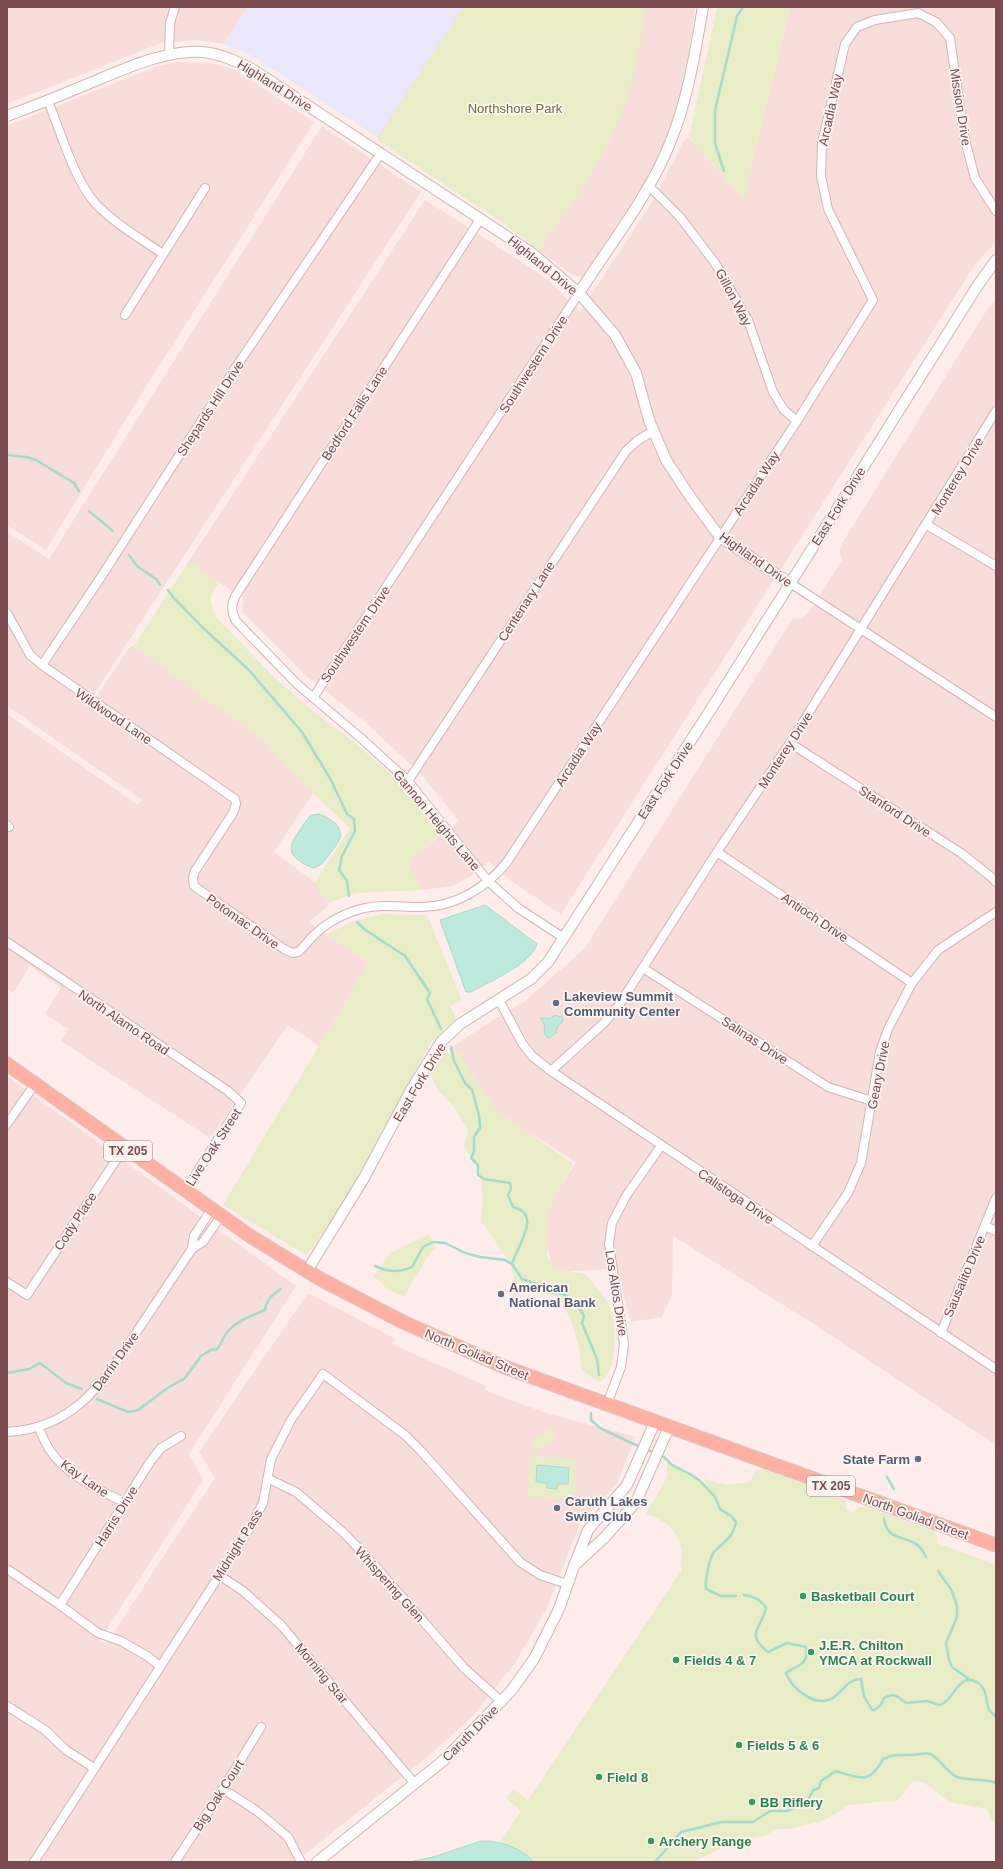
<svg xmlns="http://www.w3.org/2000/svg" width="1003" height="1869" viewBox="0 0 1003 1869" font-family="Helvetica,sans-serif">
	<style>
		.residential { fill: #f8dedb }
		.education { fill: #eae7fb }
		.green { fill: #e8edc7 }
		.water { fill: #bdeadc; stroke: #a2dccb }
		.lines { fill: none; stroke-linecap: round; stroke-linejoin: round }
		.stream { stroke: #a2dccb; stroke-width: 2.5 }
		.minor-casing { stroke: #d6b4b5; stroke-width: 10 }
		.tertiary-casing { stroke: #d6b4b5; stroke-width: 12 }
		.primary-casing { stroke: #d7c9ca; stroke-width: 15 }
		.minor { stroke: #fff; stroke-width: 8 }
		.tertiary { stroke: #fff; stroke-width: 10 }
		.primary { stroke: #ffb0a0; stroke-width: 13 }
		.service-dot { fill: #5c6f8a; stroke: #fff4f2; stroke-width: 1.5 }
		.leisure-dot { fill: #2e9e5b; stroke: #fff4f2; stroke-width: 1.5 }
		.labels { text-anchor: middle; stroke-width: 3.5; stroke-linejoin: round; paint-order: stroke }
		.shield { fill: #fff4f2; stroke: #a37e81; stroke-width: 1 }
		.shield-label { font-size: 12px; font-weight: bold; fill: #7b4b50 }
		.street-label { font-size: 13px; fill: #7b4b50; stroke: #fff4f2 }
		.park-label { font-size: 13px; fill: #67753c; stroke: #fff4f2 }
		.service-label { font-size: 13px; font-weight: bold; fill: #4e5e75; stroke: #fff4f2; text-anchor: start }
		.leisure-label { font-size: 13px; font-weight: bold; fill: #27864d; stroke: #fff4f2; text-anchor: start }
	</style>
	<rect width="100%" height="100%" fill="#feedeb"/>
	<g class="residential">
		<path d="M7 7H248L224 44 195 40 161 43 7 104Z"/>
		<path d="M463 7H695L687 70 673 122 657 158 641 188 586 273 582 276H576L571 274 497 219 377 137Z"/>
		<path d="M790 7H996V242L974 266 561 914 508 879 489 861 471 876 453 886 423 890 408 869 412 858 459 821 424 778 405 759 365 722 305 675 243 612 242 605 244 598 218 582 189 561 425 200 531 268 550 282 580 312 651 204 685 139 689 138 743 199Z"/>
		<path d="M178 62 211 63 235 70 314 122 142 393 46 550 7 525V126L158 66Z"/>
		<path d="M322 126 421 192 96 691 91 705 130 647 134 646 262 739 300 781 313 793 274 852 315 882 328 903 327 907 309 922 369 963 319 1046 288 1025 210 1138 61 1041 68 1029 45 1014 61 988 30 966 13 993 7 989V714L138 805 142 800 7 706V532L49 559Z"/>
		<path d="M993 303H996V1445L809 1321 673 1236 672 1295 662 1317 631 1322 617 1269 554 1272 543 1232 554 1196 576 1162 490 1109 449 1049 493 1020 525 1001 585 948 793 618 801 619 810 611 842 560 839 552 841 545 988 308Z"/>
		<path d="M7 1076 296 1286 189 1454 203 1480 100 1640 106 1644 215 1478 199 1452 308 1293 396 1339 392 1344 486 1386 484 1390 546 1413 636 1437 616 1485 581 1521 547 1608 515 1663 472 1717 427 1757 295 1862H7Z"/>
	</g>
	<path class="education" d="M248 7H463L377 137 252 56 224 44Z"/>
	<g class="green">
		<path d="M463 7H646C639 51 631 96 612 136 593 177 565 213 540 250L497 219 377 140Z"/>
		<path d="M717 7H790L743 199 689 138Z"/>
		<path d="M189 561 218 582 210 599 215 616 276 679 313 711 359 746 409 790 439 836 412 858 408 869 423 890 356 893 328 903 315 882 350 828 300 781 262 739 134 646Z"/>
		<path d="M383 914 427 915 462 1001 450 1006 457 1020 431 1042 347 1197 311 1250 306 1255 223 1205 369 963 327 934 351 922Z"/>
		<path d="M461 1053 477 1081 497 1110 573 1164 553 1199 546 1224 547 1256 557 1269 586 1274C595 1286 608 1298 612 1313 616 1327 616 1365 606 1376 605 1379 601 1381 599 1382L582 1370C578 1338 574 1325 559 1297L533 1293 514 1280 509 1261 481 1221 483 1199 479 1167 464 1147 468 1130 453 1106 438 1090 430 1074 443 1054Z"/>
		<path d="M429 1234 436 1248 430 1253 404 1296 388 1290 374 1276 390 1253Z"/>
		<path d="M550 1428 557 1439 537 1451 531 1440Z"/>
		<path d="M530 1456 577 1459 574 1500 527 1496Z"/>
		<path d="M667 1462 679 1466 701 1481H705L704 1479 726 1485 750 1482 756 1471 763 1469 842 1498 846 1501V1510L854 1513C857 1508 860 1506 866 1507L933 1531 937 1536V1543L996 1565V1823L992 1820 987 1809 950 1802 923 1782 913 1781 898 1800 849 1805 823 1821 789 1829H777L764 1836 737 1841 693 1862H534L496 1848 521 1811 506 1798 514 1789 528 1800 681 1571C681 1565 682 1560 682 1554 681 1534 666 1519 646 1514L667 1477Z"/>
	</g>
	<g class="water">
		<path d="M319 814C328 817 344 826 340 838 338 843 334 848 331 852 326 859 322 866 313 868 277 853 293 841 309 817L313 815Z"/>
		<path d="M485 905 537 944C530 965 490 981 471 992H466L440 920Z"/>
		<path d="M554 1015 562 1017 563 1021 558 1026 556 1033 549 1038C541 1034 546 1030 544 1024 543 1022 542 1021 541 1018L550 1019Z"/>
		<path d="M537 1465 569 1468 568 1484H558L557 1489 547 1488V1483L536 1482Z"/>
		<path d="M481 1841C502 1841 519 1847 534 1862H409L433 1857Z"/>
	</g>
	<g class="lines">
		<g class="stream">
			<path d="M724 171 715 143V111L737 16 743 7"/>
			<path d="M7 455 26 457 36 460 74 483 79 491"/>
			<path d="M89 511 113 531"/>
			<path d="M129 555 137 566 156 579 160 585"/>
			<path d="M168 590 173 597 203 628 248 669 302 732 331 780 347 814 354 819 355 831 342 856 339 870 347 881 349 896"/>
			<path d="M357 922 364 929 405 956 430 993 427 999 441 1029"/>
			<path d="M451 1047 454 1061 465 1083 472 1090 479 1115 480 1128 474 1137V1151L471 1158 478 1165V1175L484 1179 510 1183 511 1189 508 1195 513 1207C543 1214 517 1246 512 1264L522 1279 540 1285 548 1292 563 1294 575 1301 584 1316 582 1323 597 1359 599 1375"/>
			<path d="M375 1266C389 1272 397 1273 412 1267L423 1247 433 1242 445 1243 465 1253 480 1257 505 1260 512 1264"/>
			<path d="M7 1373 29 1369 40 1363 66 1383 82 1389"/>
			<path d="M97 1399 128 1412 138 1410 169 1387 185 1378 201 1356 211 1350 217 1349C222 1344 223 1336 229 1330 238 1320 254 1315 265 1310 267 1299 272 1295 281 1289"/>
			<path d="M591 1413V1420L600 1428 640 1447"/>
			<path d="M645 1449 655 1453"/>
			<path d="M660 1455 664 1457 672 1465 690 1474 699 1480 715 1497 720 1509 731 1516 736 1522C733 1538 724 1541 714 1552 709 1559 705 1581 706 1589L721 1596H736"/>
			<path d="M887 1477 894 1489"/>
			<path d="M884 1519C888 1547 915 1530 926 1557"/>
			<path d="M938 1571 952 1591 957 1606V1617L946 1643 949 1660 952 1667 970 1680"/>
			<path d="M744 1595C755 1597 760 1599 766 1608 762 1628 744 1633 768 1652L787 1643 806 1647C809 1665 798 1665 786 1673 792 1688 813 1707 831 1699 843 1693 846 1679 861 1679L864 1696 872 1710H874L881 1705 884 1698C895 1692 898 1697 906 1703L927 1701 940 1705C954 1701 959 1670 978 1683 991 1691 982 1710 996 1716"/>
			<path d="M655 1862 681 1832 722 1822H753L770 1811H787L807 1802 813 1790 819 1788 821 1781 836 1771C860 1778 870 1785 883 1759 894 1754 900 1755 910 1755 920 1755 928 1750 936 1758 943 1764 948 1773 957 1777 969 1781 983 1778 996 1783"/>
		</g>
		<g class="minor-casing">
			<g id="minor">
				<path d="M169 54 170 23 175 7"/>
				<path d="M48 101C60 130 75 182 96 204 115 224 140 238 163 254"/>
				<path d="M649 186 680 217 715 263 748 320 773 392 784 410 797 421"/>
				<path d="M481 218 236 595C231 604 231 611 236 621L297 684 362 739 408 781 488 881 518 908 564 938"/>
				<path d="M125 315 205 188"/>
				<path d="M927 525 996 566"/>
				<path d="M790 583 996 717"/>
				<path d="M7 613 30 655 42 665 235 799 236 804 233 813 195 871 193 878 194 886 284 949 293 953 298 952C304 947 308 941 313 936 324 925 339 916 354 911 376 903 398 907 421 907 455 907 486 888 507 862L797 421 873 300 828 209 821 176 822 143 845 44 857 27 875 20 918 13 936 22 950 38 964 136 975 178 996 211"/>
				<path d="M42 665 101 577 236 367 381 153"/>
				<path d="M313 698 579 293"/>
				<path d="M790 743 961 853 990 876 996 882"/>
				<path d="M408 781 626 451 637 441 653 431"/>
				<path d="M7 825 9 827"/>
				<path d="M717 852 912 983"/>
				<path d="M7 942 228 1091 241 1103 185 1191"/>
				<path d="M643 968 828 1087 872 1101"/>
				<path d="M499 1000 522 1043 532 1056 551 1071 996 1369"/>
				<path d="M551 1071 605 1022 619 1005 717 852 790 743 996 411"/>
				<path d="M7 1124 35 1084"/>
				<path d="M985 1226 996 1231"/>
				<path d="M812 1246 848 1193 861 1163 880 1052 888 1029 912 983 938 950 996 912"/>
				<path d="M192 1249 203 1242 221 1216"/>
				<path d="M7 1282 27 1295 124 1148"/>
				<path d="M941 1333 996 1198"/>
				<path d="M607 1404 621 1367 624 1344 609 1244 612 1223 626 1196 661 1146"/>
				<path d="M38 1427C42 1434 45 1443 49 1449 65 1474 98 1490 124 1502"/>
				<path d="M7 1432C76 1428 103 1382 138 1330 156 1303 174 1276 192 1249L194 1236 211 1210"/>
				<path d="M269 1479 296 1492 344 1533 375 1566 464 1668 502 1702"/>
				<path d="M7 1569 60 1605 98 1633 121 1641 147 1656 160 1666"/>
				<path d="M219 1575 243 1591 281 1625 414 1783"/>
				<path d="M60 1605 150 1462 161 1448 181 1436"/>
				<path d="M7 1706 45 1730 66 1750 94 1768"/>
				<path d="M223 1789 257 1811 288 1837 301 1862"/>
				<path d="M34 1862 250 1528 263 1503 271 1459 291 1420 323 1374 405 1435 421 1451 520 1562 540 1575 567 1584"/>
				<path d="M175 1862 223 1789 261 1727"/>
			</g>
		</g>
		<g class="tertiary-casing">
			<g id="tertiary">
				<path d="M7 116C31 107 55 98 78 88 116 73 162 49 203 52 221 54 236 61 252 69L532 253 579 293 615 335 636 373 649 420 666 460 691 498 720 537 790 583"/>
				<path d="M579 293C609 246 650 194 670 143 688 99 695 53 703 7"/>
				<path d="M307 1271 364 1178 411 1090 441 1042 460 1024 531 979 548 962 713 706 978 285 996 260"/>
				<path d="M577 1563 605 1537 636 1502 669 1427"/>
				<path d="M317 1862 444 1760 511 1691 534 1659 559 1609 574 1566 588 1530 627 1485 655 1422"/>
			</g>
		</g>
		<g class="primary-casing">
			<path id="primary" d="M7 1064 250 1236 322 1280 403 1322 502 1366 996 1545"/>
		</g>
		<use href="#minor" class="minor"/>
		<use href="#tertiary" class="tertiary"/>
		<use href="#primary" class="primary"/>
	</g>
	<g class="service-dot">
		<circle cx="556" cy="1003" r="4"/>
		<circle cx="501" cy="1294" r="4"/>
		<circle cx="918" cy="1459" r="4"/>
		<circle cx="557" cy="1508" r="4"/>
	</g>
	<g class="leisure-dot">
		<circle cx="803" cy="1596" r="4"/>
		<circle cx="811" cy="1652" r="4"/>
		<circle cx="676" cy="1660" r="4"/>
		<circle cx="739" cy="1745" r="4"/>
		<circle cx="599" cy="1777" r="4"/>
		<circle cx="752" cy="1802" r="4"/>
		<circle cx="651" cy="1841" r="4"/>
	</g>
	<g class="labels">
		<g class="shield">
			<rect x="104" y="1141" width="48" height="20" rx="3"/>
			<rect x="807" y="1476" width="48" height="20" rx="3"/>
		</g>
		<g class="shield-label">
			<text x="128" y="1155">TX 205</text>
			<text x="831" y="1490">TX 205</text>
		</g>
		<g class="street-label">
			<text transform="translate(275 85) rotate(32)" y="5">Highland Drive</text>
			<text transform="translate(961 107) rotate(81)" y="5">Mission Drive</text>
			<text transform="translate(830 110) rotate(-78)" y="5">Arcadia Way</text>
			<text transform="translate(543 265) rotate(39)" y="5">Highland Drive</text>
			<text transform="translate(734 297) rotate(62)" y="5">Gillon Way</text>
			<text transform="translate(533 364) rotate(-57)" y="5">Southwestern Drive</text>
			<text transform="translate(210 408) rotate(-57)" y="5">Shepards Hill Drive</text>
			<text transform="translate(354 413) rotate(-57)" y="5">Bedford Falls Lane</text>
			<text transform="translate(957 476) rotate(-59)" y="5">Monterey Drive</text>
			<text transform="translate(756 483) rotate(-57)" y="5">Arcadia Way</text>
			<text transform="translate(838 506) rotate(-58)" y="5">East Fork Drive</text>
			<text transform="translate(756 559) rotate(35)" y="5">Highland Drive</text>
			<text transform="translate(526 601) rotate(-57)" y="5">Centenary Lane</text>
			<text transform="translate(355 634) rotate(-56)" y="5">Southwestern Drive</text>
			<text transform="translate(114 716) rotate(34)" y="5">Wildwood Lane</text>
			<text transform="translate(785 750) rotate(-57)" y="5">Monterey Drive</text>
			<text transform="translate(578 754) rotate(-57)" y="5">Arcadia Way</text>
			<text transform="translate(665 780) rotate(-57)" y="5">East Fork Drive</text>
			<text transform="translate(895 811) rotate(33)" y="5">Stanford Drive</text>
			<text transform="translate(437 820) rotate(50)" y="5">Gannon Heights Lane</text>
			<text transform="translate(815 917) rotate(34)" y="5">Antioch Drive</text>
			<text transform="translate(243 921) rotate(35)" y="5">Potomac Drive</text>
			<text transform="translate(124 1022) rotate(34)" y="5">North Alamo Road</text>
			<text transform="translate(755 1040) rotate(33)" y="5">Salinas Drive</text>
			<text transform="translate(878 1075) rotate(-79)" y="5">Geary Drive</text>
			<text transform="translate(419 1082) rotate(-59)" y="5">East Fork Drive</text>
			<text transform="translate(213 1147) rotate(-57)" y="5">Live Oak Street</text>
			<text transform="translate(736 1196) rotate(34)" y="5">Calistoga Drive</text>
			<text transform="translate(75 1221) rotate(-57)" y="5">Cody Place</text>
			<text transform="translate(964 1276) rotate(-67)" y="5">Sausalito Drive</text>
			<text transform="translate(617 1293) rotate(81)" y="5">Los Altos Drive</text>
			<text transform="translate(477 1354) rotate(23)" y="5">North Goliad Street</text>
			<text transform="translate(115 1361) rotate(-54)" y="5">Darrin Drive</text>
			<text transform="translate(85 1478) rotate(35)" y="5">Kay Lane</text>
			<text transform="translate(116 1516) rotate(-58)" y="5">Harris Drive</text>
			<text transform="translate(916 1516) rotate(20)" y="5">North Goliad Street</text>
			<text transform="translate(237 1545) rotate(-58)" y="5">Midnight Pass</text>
			<text transform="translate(390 1584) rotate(48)" y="5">Whispering Glen</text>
			<text transform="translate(322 1673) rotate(50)" y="5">Morning Star</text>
			<text transform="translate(470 1733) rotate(-45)" y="5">Caruth Drive</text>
			<text transform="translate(218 1795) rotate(-57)" y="5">Big Oak Court</text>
		</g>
		<g class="park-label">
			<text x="515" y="113">Northshore Park</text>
		</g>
		<g class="service-label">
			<text x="564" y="1001">Lakeview Summit<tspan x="564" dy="15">Community Center</tspan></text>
			<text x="509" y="1292">American<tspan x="509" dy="15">National Bank</tspan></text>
			<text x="910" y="1464" text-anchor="end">State Farm</text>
			<text x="565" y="1506">Caruth Lakes<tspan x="565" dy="15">Swim Club</tspan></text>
		</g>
		<g class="leisure-label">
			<text x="811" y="1601">Basketball Court</text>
			<text x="819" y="1650">J.E.R. Chilton<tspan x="819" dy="15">YMCA at Rockwall</tspan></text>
			<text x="684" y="1665">Fields 4 &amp; 7</text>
			<text x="747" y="1750">Fields 5 &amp; 6</text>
			<text x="607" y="1782">Field 8</text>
			<text x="760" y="1807">BB Riflery</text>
			<text x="659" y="1846">Archery Range</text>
		</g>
	</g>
	<rect width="1003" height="1869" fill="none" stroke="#7b4b50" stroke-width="16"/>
</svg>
